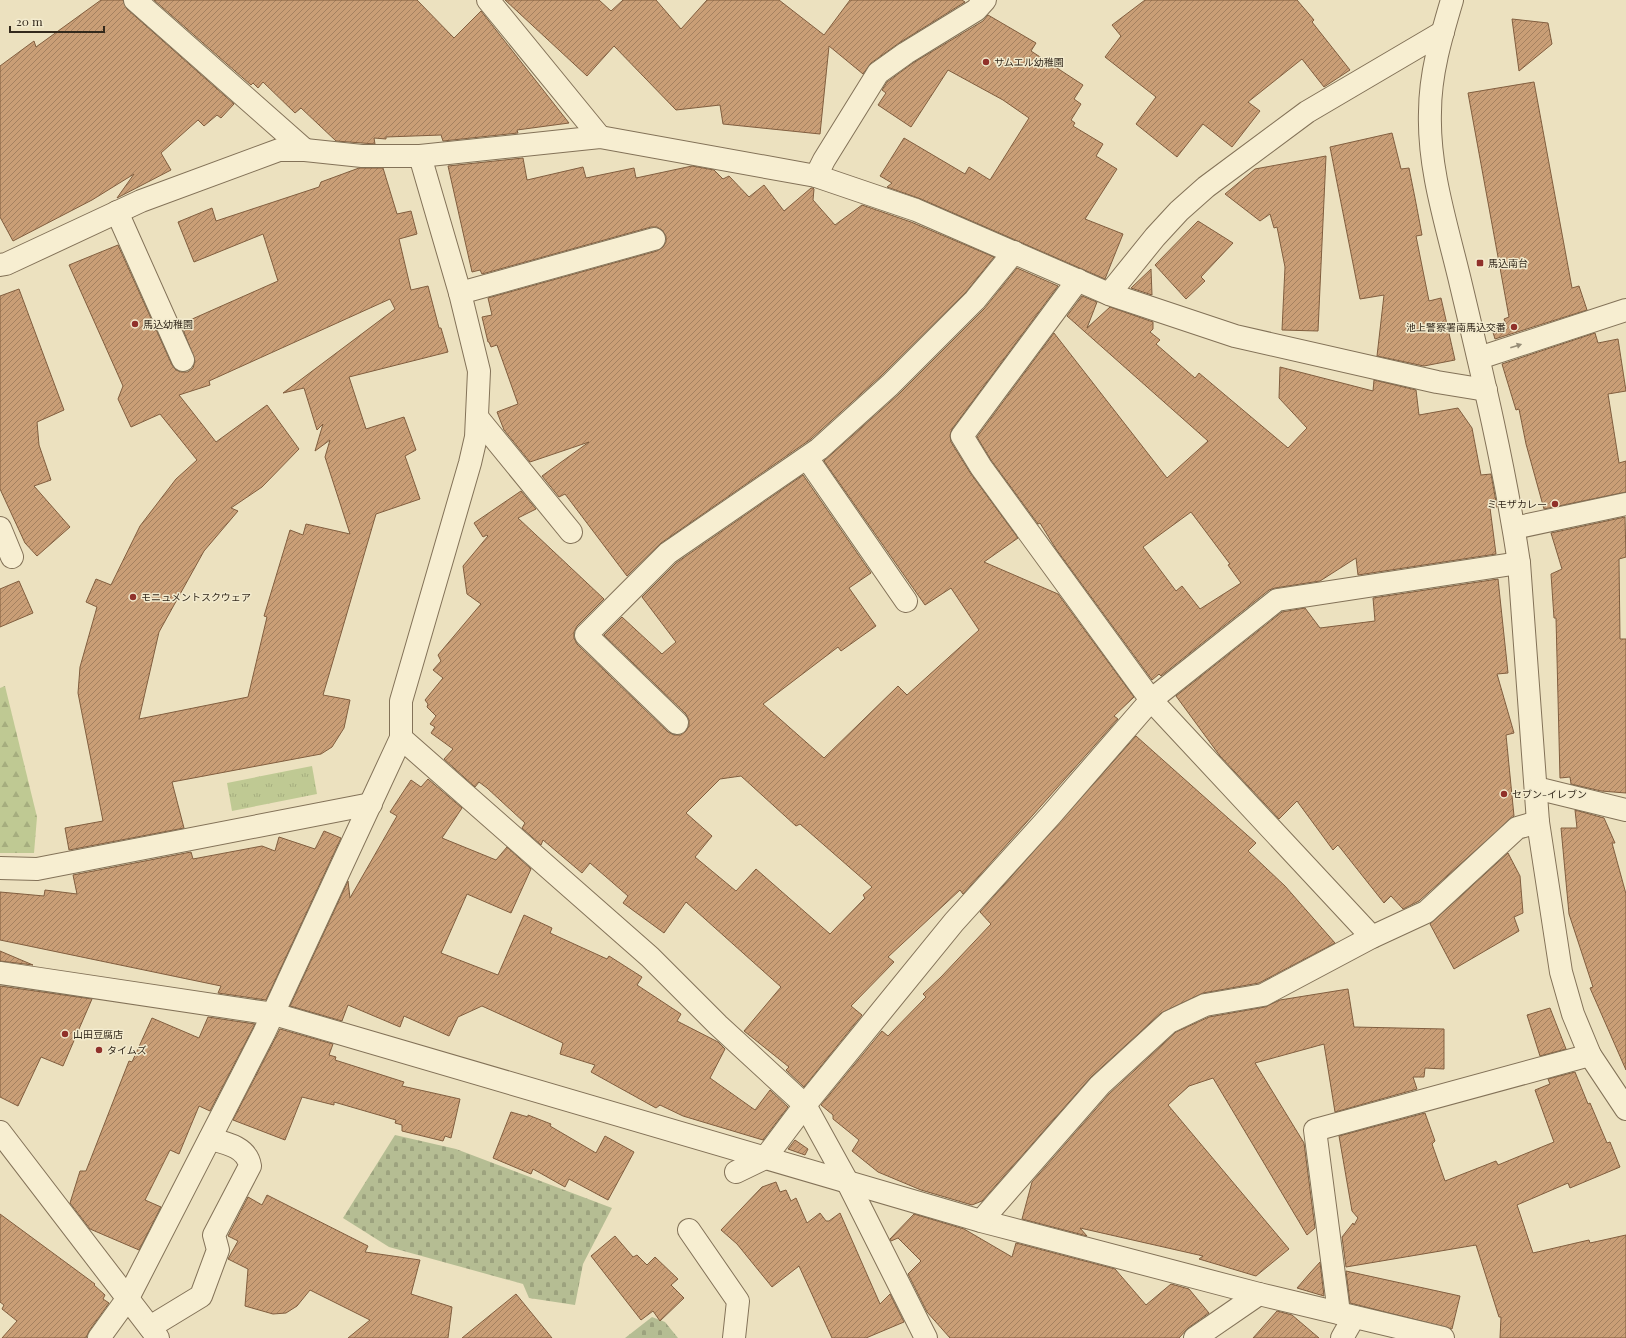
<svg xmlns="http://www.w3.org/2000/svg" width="1626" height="1338" viewBox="0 0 1626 1338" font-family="'Playfair Display','Noto Sans JP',serif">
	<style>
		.forest { fill: url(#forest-firs) }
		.cemetery { fill: url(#cemetery-stones) }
		.park { fill: url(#park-tufts) }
		.building { fill: url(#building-hatch); stroke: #815e3f; fill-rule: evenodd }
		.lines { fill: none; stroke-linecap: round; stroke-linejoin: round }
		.minor-casing { stroke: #837258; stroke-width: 24 }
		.minor { stroke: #f7eed1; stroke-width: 22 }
		.oneway { fill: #958c76 }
		.poi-dot { fill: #90312a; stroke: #f3ebce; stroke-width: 1.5 }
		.labels { text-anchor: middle; stroke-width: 3; stroke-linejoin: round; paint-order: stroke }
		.poi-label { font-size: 10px; fill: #33291c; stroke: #f3ebce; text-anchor: start }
	</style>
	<defs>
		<pattern id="forest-firs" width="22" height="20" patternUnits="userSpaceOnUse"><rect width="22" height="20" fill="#bfc993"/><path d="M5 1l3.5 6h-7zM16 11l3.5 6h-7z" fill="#a5ad7e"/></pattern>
		<pattern id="cemetery-stones" width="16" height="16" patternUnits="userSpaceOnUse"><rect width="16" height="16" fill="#b5bd93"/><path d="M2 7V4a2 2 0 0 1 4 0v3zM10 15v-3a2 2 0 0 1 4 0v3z" fill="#9ca27e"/></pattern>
		<pattern id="park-tufts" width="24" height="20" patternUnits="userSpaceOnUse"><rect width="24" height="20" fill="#bfc993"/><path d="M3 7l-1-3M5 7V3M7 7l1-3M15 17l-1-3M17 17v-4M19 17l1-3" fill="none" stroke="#a5ad7e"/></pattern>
		<pattern id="building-hatch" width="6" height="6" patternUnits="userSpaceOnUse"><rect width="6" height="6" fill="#c99e76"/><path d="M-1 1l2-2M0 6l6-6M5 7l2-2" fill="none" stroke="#a48160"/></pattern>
	</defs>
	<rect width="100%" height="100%" fill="#ece1bf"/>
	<path class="forest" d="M5 686 37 817 34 853H0V688Z"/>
	<g class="cemetery">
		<path d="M395 1135 456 1149 612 1208 583 1264 575 1305 529 1298 523 1284 389 1247 343 1218Z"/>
		<path d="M652 1317 665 1322 678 1338H625Z"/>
	</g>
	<path class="park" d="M312 766 317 794 232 811 227 783Z"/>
	<g class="building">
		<path d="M101 0H123L127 9 234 104 221 118 217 115 204 126 198 120 161 153 171 170 117 198 134 174 92 200 13 241 0 217V66L34 41 36 47Z"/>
		<path d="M154 0H417L454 38 481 11 569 123 517 130 518 133 443 141 441 135 386 137V139L374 138 375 144 336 141 301 108 295 113 263 82 258 88 253 83 251 85Z"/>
		<path d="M505 0H599L611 11 623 0H656L681 29 707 0H779L824 35 850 0H962L965 2 899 43 871 63 863 74 829 46 820 134 723 124 720 105 676 110 614 46 587 76Z"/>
		<path d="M1145 0H1297L1314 20 1312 22 1350 70 1324 87 1302 59 1248 102 1260 111 1232 147 1203 124 1177 157 1136 124 1156 97 1105 57 1121 36 1112 25Z"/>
		<path d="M988 15 1036 43 1031 51 1083 85 1074 99 1081 104 1071 120 1075 123 1073 126 1103 144 1096 156 1117 169 1085 219 1123 234 1105 279 921 199 887 187 892 183 880 176 904 138 965 174 969 167 990 180 1029 118 1003 100 948 70 911 127 878 105 886 93 882 90 887 82 913 63 983 21Z"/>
		<path d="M1512 19 1548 23 1552 44 1519 71Z"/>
		<path d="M1534 82 1572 288 1579 286 1587 310 1495 339 1492 329 1506 324 1504 319 1509 317 1468 93Z"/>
		<path d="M1392 133 1401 169 1409 168 1415 198 1422 235 1416 236 1429 301 1441 298 1455 360 1424 366 1377 356 1384 295 1360 299 1330 147Z"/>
		<path d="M1326 156 1318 331 1282 330 1285 267 1277 227 1274 228 1270 214 1260 221 1225 194 1255 169Z"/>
		<path d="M523 158 527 180 583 167 586 178 634 168 636 178 692 166 714 170 723 179 729 176 749 197 764 185 784 211 811 188H813L814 189 813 200 835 225 862 205 911 222 994 257 966 292 881 376 811 439 661 543 627 576 565 494 559 497 542 476 589 442 530 462 504 430 497 412 518 404 497 345 491 347 489 342H488L482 317 492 315 488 298 657 251 663 247 666 242V236L662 230 657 227H651L482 274 480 270 472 272 448 166Z"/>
		<path d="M359 168H383L397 214 411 211 417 234 399 239 411 290 428 286 439 328H441L448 352 349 377 366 429 404 417 416 450 405 456 420 499 376 514 323 695 350 700 344 728 332 747 321 754 172 782 184 828 69 850 65 828 103 821 78 693 80 667 97 607 86 602 96 579 111 585 140 526 176 479 197 460 160 414 131 427 118 399 123 386 69 265 118 245 172 365 176 370 181 372H188L193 368 195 361 181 324 278 281 263 234 194 262 178 222 212 208 216 221 319 187 321 182ZM390 299 395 309 283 393 304 388 317 430 323 424 315 451 330 440 325 457 350 534 306 524 303 535 290 530 264 616 267 617 248 697 139 719 159 632 204 551 238 511 231 508 262 487 299 449 267 405 216 442 179 395 210 385 209 381Z"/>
		<path d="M1198 221 1233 243 1201 277 1205 281 1186 299 1155 265Z"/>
		<path d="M1017 268 1058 286 952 429 950 435 951 442 971 474 1018 538 984 562 1058 594 1134 697 1114 716 1118 719 963 894 960 890 888 957 894 962 851 1006 862 1015 804 1087 786 1070 789 1067 744 1031 781 987 686 902 664 933 623 903 628 896 590 863 582 873 543 840 541 845 522 828 525 823 487 788 479 782 475 787 444 759 453 749 431 733 435 727 430 724 436 716 427 707 428 704 425 700 443 678 433 670 441 661 438 655 481 604 467 594 463 566 488 536 487 535 483 537 474 523 521 491 536 509 518 518 604 599 577 626 574 632V638L577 644 668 732 674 735H681L686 731 689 726V720L686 714 604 635 622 617 662 654 676 642 642 597 676 563 803 475 871 573 849 588 876 626 841 651 838 647 763 704 824 758 898 686 907 695 979 630 951 588 925 605 824 461 899 394 984 309ZM741 776 796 826 800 824 872 887 863 895 865 898 830 934 756 869 736 891 695 857 712 836 686 813 720 779Z"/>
		<path d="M1151 269 1152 295 1131 288Z"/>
		<path d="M19 289 64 410 37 422 39 445 51 480 34 486 70 527 37 556 25 543 0 489V296Z"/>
		<path d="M1082 296 1097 302 1087 328 1110 307 1153 322V329L1150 332 1160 340 1156 344 1195 378 1199 373 1288 448 1307 428 1279 398 1280 367 1373 391 1374 380 1416 390 1419 415 1458 408 1472 428 1481 475 1491 474 1497 507 1490 508 1496 554 1358 575 1356 558 1320 581 1275 588 1269 590 1161 676 1159 674 1152 680 1056 549 1040 523 1038 524 991 460 977 437 1054 333 1167 478 1208 441 1067 316ZM1191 512 1230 564 1228 565 1241 583 1200 609 1182 586 1176 591 1143 547Z"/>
		<path d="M1595 333 1598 343 1618 339 1626 391 1608 394 1619 463 1626 461V492L1544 509 1526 444 1519 409 1516 410 1502 364Z"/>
		<path d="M1625 517 1626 557 1619 559 1620 639H1626V793L1601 791 1571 784 1570 777 1560 778 1556 618H1554L1551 574 1562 569 1551 533Z"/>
		<path d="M1498 579 1508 673 1497 674 1514 733 1506 735 1514 816 1419 901 1403 909 1391 896 1384 903 1338 845 1333 850 1297 801 1279 819 1220 756 1176 696 1282 612 1305 608 1320 628 1375 621 1373 598Z"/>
		<path d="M19 581 33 613 0 627V589Z"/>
		<path d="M1136 736 1256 843 1248 851 1285 886 1335 943 1259 983 1203 993 1161 1013 1091 1077 982 1201 972 1205 921 1190 878 1172 852 1151 859 1140 833 1119V1115L821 1105 882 1031 888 1036 926 997 923 994 941 977 991 924 980 912Z"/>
		<path d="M428 779 462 808 442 838 496 860 507 847 531 869 511 913 467 894 441 953 498 975 524 915 552 928 550 933 607 959 609 956 642 977 637 985 681 1014 677 1021 718 1042 725 1049 710 1078 755 1110 770 1090 788 1107 763 1140 683 1116 660 1105 656 1108 591 1072 595 1065 560 1054 563 1043 482 1006 458 1017 449 1036 404 1016 400 1027 348 1005 342 1021 290 1006 348 881 350 898 397 816 390 812 411 780 421 787Z"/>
		<path d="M1575 810 1604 818 1615 843H1612L1626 894V1070L1590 988 1593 987 1569 914 1561 828H1577Z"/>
		<path d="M324 831 341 838 266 1000 218 993 221 986 0 940V892L44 896 45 890 77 894 73 875 191 852 193 859 262 846 275 851 279 837 315 849Z"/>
		<path d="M1508 853 1520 876 1523 913 1514 917 1519 931 1454 969 1430 924Z"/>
		<path d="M0 951 33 965 0 961Z"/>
		<path d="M0 986 92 999 63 1066 41 1057 18 1106 0 1097Z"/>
		<path d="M1348 989 1354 1027 1444 1029V1069L1425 1068 1424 1077H1413L1417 1089 1335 1112 1324 1044 1255 1063 1304 1143 1315 1228 1307 1235 1213 1078 1189 1086 1168 1105 1289 1249 1256 1276 1199 1259 1203 1256 1080 1228 1087 1236 1022 1219 1032 1182 1109 1094 1176 1032 1209 1017 1265 1007 1280 1000Z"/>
		<path d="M1550 1008 1566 1049 1540 1056 1527 1015Z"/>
		<path d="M208 1017 255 1024 210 1111 199 1106 179 1154 170 1150 145 1200 161 1207 139 1250 90 1229 70 1203 80 1171H86L129 1061 132 1062 152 1018 199 1038Z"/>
		<path d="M280 1029 333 1044 329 1055 336 1057 335 1060 404 1082 402 1086 460 1099 451 1138 445 1136 443 1141 402 1131V1125L395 1123 396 1120 334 1102V1105L302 1097 285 1140 233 1120Z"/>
		<path d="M1575 1072 1588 1104 1590 1103 1607 1143 1610 1142 1620 1167 1570 1188 1568 1183 1517 1205 1533 1253 1589 1240 1590 1243 1626 1235V1338H1500L1501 1317H1499L1476 1245 1346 1267 1342 1237 1353 1223 1354 1225 1358 1218 1352 1211 1339 1136 1425 1113 1435 1141 1432 1144 1445 1181 1496 1161 1498 1165 1554 1142 1535 1090 1550 1084 1548 1079Z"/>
		<path d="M511 1112 528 1117V1115L551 1124 550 1126 596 1153 605 1136 634 1152 608 1200 569 1179 565 1187 533 1169 531 1174 493 1158Z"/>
		<path d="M795 1140 808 1149 805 1155 788 1149Z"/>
		<path d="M776 1182 780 1192 786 1190 791 1201 796 1198 807 1223 820 1213 826 1221H829L840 1213 880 1304 890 1294 904 1322 866 1338H832L799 1266 772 1287 737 1244 721 1230 762 1187Z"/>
		<path d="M267 1195 368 1246 365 1252 420 1260 411 1294 452 1307 448 1338H348L370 1320 310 1290 297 1306 286 1313 273 1314 245 1306 248 1269 228 1259 238 1241 228 1236 248 1197 262 1205Z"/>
		<path d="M0 1214 95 1284 94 1285 105 1295 103 1299 109 1303 89 1331 86 1338H2L17 1321 2 1309 4 1305 0 1302Z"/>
		<path d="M914 1214 964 1229 1012 1257 1016 1243 1115 1269 1146 1305 1171 1284 1189 1289 1209 1313 1188 1328 1179 1338H950L927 1312 908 1274 921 1261 898 1238 891 1241 890 1239Z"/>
		<path d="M615 1236 633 1257 637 1255 647 1265 655 1257 678 1279 671 1285 684 1298 660 1321 653 1311 641 1320 591 1256Z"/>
		<path d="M1320 1262 1324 1296 1297 1288 1310 1273Z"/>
		<path d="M1346 1271 1460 1296 1452 1329 1350 1303Z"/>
		<path d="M516 1294 552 1338H462Z"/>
		<path d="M1277 1311 1292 1315 1319 1338H1253Z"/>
	</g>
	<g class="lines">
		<g class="minor-casing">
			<g id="minor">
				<path d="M135 0 305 150"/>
				<path d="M488 0 600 137"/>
				<path d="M1452 0C1441 37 1430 74 1430 112 1428 170 1448 229 1461 285 1483 377 1505 469 1519 563L1538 822 1561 972 1573 1014 1590 1055 1626 1109"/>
				<path d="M816 176 824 160 878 73 906 53 976 10 985 0"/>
				<path d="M117 212 183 360"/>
				<path d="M0 265 6 264 141 201 279 150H305L362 156H420L600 137 816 176 916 210 1109 294 1235 336 1437 382 1486 390"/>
				<path d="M1078 280 962 436 981 467 1151 700 1372 937"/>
				<path d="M460 293 654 239"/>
				<path d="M1109 294 1155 237 1179 211 1206 187 1307 112 1443 32"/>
				<path d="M1479 358 1626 310"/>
				<path d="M477 417 571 532"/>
				<path d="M807 458 906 601"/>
				<path d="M0 528 12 557"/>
				<path d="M1514 528 1626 504"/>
				<path d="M677 723 586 635 668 553 819 449 890 385 975 300 1014 252"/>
				<path d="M401 738 650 957 718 1025 805 1105 848 1183 926 1338"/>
				<path d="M1536 788 1626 810"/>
				<path d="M0 868 37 869 371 804"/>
				<path d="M0 973 274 1014 981 1221 1259 1294 1443 1338"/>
				<path d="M0 1132 158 1338"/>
				<path d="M736 1172 765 1158 805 1105 954 922 1051 815 1151 700 1277 600 1519 563"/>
				<path d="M981 1221 1100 1085 1169 1022 1205 1005 1263 995 1372 937 1426 912 1517 828 1538 822"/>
				<path d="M689 1230 738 1301 734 1338"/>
				<path d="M1339 1313 1315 1130 1590 1055"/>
				<path d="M150 1327 201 1296 218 1250 214 1235 250 1166C247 1147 226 1143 210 1139"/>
				<path d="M99 1338 128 1298 264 1033 401 738V701L470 463 476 437 479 371 460 293 420 156"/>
				<path d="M1195 1338 1259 1294"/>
				<path d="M1342 1338 1354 1317"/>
			</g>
		</g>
		<use href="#minor" class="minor"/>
	</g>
	<defs><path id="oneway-solid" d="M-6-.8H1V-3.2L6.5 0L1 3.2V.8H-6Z"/></defs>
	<use class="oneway" href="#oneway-solid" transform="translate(1516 346) rotate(-18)"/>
	<g class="poi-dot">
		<circle cx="986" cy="62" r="4"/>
		<rect x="1476" y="259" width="8" height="8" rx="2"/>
		<circle cx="135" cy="324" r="4"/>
		<circle cx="1514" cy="327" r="4"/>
		<circle cx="1555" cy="504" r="4"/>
		<circle cx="133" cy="597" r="4"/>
		<circle cx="1504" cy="794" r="4"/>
		<circle cx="65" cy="1034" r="4"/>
		<circle cx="99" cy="1050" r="4"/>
	</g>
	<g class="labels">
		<g class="poi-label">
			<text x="994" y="66">サムエル幼稚園</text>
			<text x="1488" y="267">馬込南台</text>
			<text x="143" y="328">馬込幼稚園</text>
			<text x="1506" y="331" text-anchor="end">池上警察署南馬込交番</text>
			<text x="1547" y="508" text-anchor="end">ミモザカレー</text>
			<text x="141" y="601">モニュメントスクウェア</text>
			<text x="1512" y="798">セブン-イレブン</text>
			<text x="73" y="1038">山田豆腐店</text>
			<text x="107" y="1054">タイムズ</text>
		</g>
	</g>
	<path d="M10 26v6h94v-6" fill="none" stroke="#33291c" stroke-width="2"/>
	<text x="16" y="26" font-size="12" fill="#33291c" stroke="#f3ebce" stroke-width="3" paint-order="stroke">20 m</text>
</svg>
